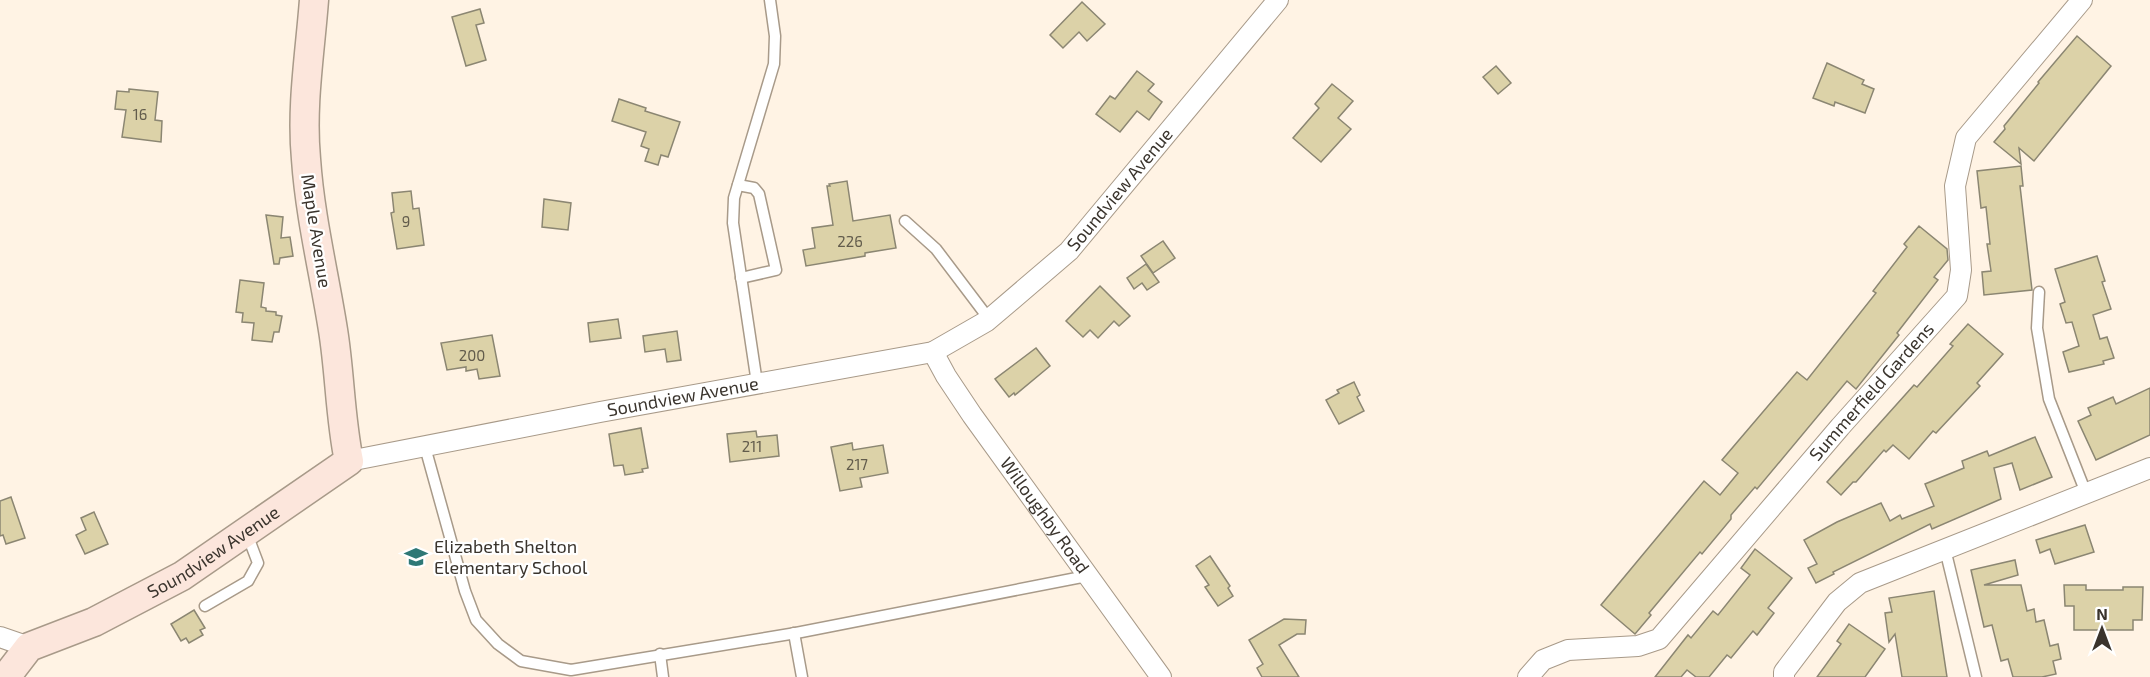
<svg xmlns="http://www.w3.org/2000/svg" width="2150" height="677" viewBox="0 0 2150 677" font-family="'Exo 2',sans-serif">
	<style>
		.building { fill: #dcd2a8; stroke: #8b8672; stroke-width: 1.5 }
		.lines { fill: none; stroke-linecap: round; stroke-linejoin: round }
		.lane-casing { stroke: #a89a89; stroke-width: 13 }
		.street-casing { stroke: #a89a89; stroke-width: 22 }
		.secondary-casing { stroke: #a89a89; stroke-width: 31 }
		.lane { stroke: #fff; stroke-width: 10 }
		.street { stroke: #fff; stroke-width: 20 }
		.secondary { stroke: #fce6dc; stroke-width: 28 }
		.labels { text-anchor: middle; stroke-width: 4.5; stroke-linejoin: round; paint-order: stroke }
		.number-label { font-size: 15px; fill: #625c4c }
		.street-label { font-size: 18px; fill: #3a342d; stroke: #fff }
		.poi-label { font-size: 18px; fill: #3a342d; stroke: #fff; text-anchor: start }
	</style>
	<rect width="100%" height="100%" fill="#fff3e4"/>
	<g class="building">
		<path d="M1082 2 1105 24 1087 41 1079 32 1063 48 1050 35Z"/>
		<path d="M480 9 484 23 476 25 486 60 466 66 452 17Z"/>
		<path d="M2077 36 2111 66 2034 161 2019 148 2021 164 1994 142 2005 129 2004 126 2039 83 2038 82Z"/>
		<path d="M1827 63 1864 80 1862 84 1874 89 1865 113 1835 102 1834 106 1813 98Z"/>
		<path d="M1496 66 1511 83 1498 94 1483 77Z"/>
		<path d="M1137 71 1154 84 1148 91 1162 102 1149 120 1137 111 1120 132 1096 114 1110 96 1115 99Z"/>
		<path d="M1332 84 1353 101 1338 118 1351 129 1321 162 1293 138 1319 108 1315 104Z"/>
		<path d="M129 89 158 92 155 120 162 121 161 142 122 137 126 110 115 109 117 91 129 92Z"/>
		<path d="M619 99 646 108 645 111 680 122 668 157 661 155 658 165 645 161 649 149 641 146 646 132 612 121Z"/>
		<path d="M2021 166 2023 186H2020L2032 290 1984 295 1982 272 1991 271 1987 244H1990L1986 207 1981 208 1977 171Z"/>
		<path d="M847 181 853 221 890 215 896 248 865 253V256L806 266 803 250 815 248 812 228 833 225 827 186H830L829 184Z"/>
		<path d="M411 191 413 209 419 208 424 245 397 249 391 213 394 212 392 193Z"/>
		<path d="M544 199 571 203 568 230 542 227Z"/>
		<path d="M266 215 283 217 281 238 290 237 293 256 280 258 279 264H274Z"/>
		<path d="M1919 226 1947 249 1948 260 1934 277 1938 280 1897 333 1899 335 1856 389 1847 381 1757 489 1755 487 1731 515V519L1702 554 1700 552 1649 613 1651 615 1635 634 1601 605 1704 481 1720 495 1738 473 1722 460 1797 372 1807 380 1876 293 1873 291 1907 247 1904 244Z"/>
		<path d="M1163 241 1175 258 1153 273 1141 256Z"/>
		<path d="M2097 256 2105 281 2102 282 2111 309 2093 315 2100 339 2107 337 2114 358 2103 361 2104 364 2069 372 2063 352 2079 346 2072 322 2066 323 2060 304 2065 302 2055 269Z"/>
		<path d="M1146 264 1159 282 1147 290 1142 283 1134 289 1127 278Z"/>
		<path d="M240 280 264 283 261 307 266 308V311L276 312V315L282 316 279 332H274L272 342 252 340 254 323 242 322 243 313 236 312Z"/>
		<path d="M1100 286 1130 316 1119 326 1114 321 1098 338 1090 330 1083 337 1066 321Z"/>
		<path d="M618 319 621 338 590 342 588 323Z"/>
		<path d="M1968 324 2003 354 1977 383 1980 386 1936 433 1933 431 1909 459 1893 445 1886 452 1884 450 1856 482H1853L1841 495 1827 482 1914 385 1917 387 1953 346 1950 344Z"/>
		<path d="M677 331 681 360 667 362 665 349 645 352 643 336Z"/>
		<path d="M492 335 500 376 479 379 477 369 466 371V367L447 370 441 343Z"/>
		<path d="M1036 348 1050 366 1015 395 1014 393 1009 397 995 379Z"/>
		<path d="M1354 382 1360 395 1357 397 1364 411 1339 424 1326 400 1339 393 1337 390Z"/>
		<path d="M2150 388V435L2096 460 2078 421 2091 415 2088 408 2113 397 2116 404Z"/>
		<path d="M641 428 648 468 642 469 643 472 625 475 623 465 614 466 609 434Z"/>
		<path d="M756 431 757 437 777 435 779 456 730 462 727 434Z"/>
		<path d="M2035 437 2052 477 2020 490 2012 463 1994 468 2001 499 1932 529 1930 524 1833 572 1834 574 1816 583 1808 568 1817 564 1804 540 1837 522 1881 503 1890 521 1900 515 1902 519 1934 506 1925 484 1964 468 1962 461 1987 451 1989 456Z"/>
		<path d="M852 443 853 450 883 445 888 473 860 478 862 487 840 491 831 447Z"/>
		<path d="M11 497 25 538 6 544 3 535 0 536V501Z"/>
		<path d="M94 512 108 544 85 554 76 535 86 530 81 518Z"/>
		<path d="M2085 525 2094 552 2055 564 2050 549 2040 553 2036 540Z"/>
		<path d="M1755 549 1792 578 1768 608 1774 613 1757 635 1753 631 1731 658 1727 655 1709 677H1696L1687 670 1681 677H1655L1688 635 1691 638 1713 611 1718 615 1750 575 1741 568Z"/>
		<path d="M1210 556 1230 586 1228 588 1233 596 1218 606 1205 587 1209 585 1196 566Z"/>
		<path d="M2015 560 2018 575 1984 585H2021L2027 611 2034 609 2036 622 2044 620 2050 646 2058 644 2061 659 2053 661 2056 674 2042 677H2013L2008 659 2001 661 1992 625 1984 627 1971 570Z"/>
		<path d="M2064 585H2086V590H2123V587H2143L2142 620H2133V630H2074V606H2065Z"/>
		<path d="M1934 591 1947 677H1902L1895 634 1889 642 1885 613 1892 612 1889 598Z"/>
		<path d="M194 610 205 628 200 630 203 635 189 643 186 638 181 641 171 624Z"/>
		<path d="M1284 619 1306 620 1305 634H1297L1279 645 1299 677H1262L1257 668 1263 664 1249 640Z"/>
		<path d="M1849 624 1885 649 1865 677H1817L1841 644 1837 641Z"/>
	</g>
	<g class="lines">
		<g class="lane-casing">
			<g id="lane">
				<path d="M738 185 754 188 759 194 776 270 741 278"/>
				<path d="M905 221 936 249 989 319"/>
				<path d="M2039 292 2037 328 2049 399 2086 493"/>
				<path d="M757 383 733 223 734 198 774 64 775 36 770 0"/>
				<path d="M425 447 465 591 476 620 498 644 521 661 571 670 796 633 1087 576"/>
				<path d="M1945 549 1976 677"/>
				<path d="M205 606 248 581 258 563 247 534"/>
				<path d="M794 633 802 677"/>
				<path d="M660 654 663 677"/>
			</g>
		</g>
		<g class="street-casing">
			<g id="street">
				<path id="s1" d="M933 352 946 376 972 415 1161 677"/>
				<path id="s2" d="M349 461 600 412 933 352 987 321 1069 251 1278 0"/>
				<path d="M0 637 29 647"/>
				<path id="s3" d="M1528 677 1543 660 1568 650 1638 646 1659 639 1840 427 1957 296 1961 270 1955 186 1966 138 2082 0"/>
				<path d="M1784 677V672L1837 602 1860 583 2150 468"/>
			</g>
		</g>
		<g class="secondary-casing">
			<g id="secondary">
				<path id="s4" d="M6 677 29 647 94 622 182 576 349 461C340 418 340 373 333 330 324 273 310 217 306 159 301 106 310 53 314 0"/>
			</g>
		</g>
		<use href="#lane" class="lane"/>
		<use href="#street" class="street"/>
		<use href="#secondary" class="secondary"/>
	</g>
	<defs>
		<g id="school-bare" transform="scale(1.8)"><path d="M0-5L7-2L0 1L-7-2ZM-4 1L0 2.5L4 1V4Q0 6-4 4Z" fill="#2e7876" stroke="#fff" stroke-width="2.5" paint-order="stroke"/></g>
	</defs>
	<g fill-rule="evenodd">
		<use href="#school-bare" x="416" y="557"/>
	</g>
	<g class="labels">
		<g class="number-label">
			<text x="140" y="120">16</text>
			<text x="406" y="227">9</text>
			<text x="850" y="247">226</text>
			<text x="472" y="361">200</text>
			<text x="752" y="452">211</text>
			<text x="857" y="470">217</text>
		</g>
		<g class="street-label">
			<text dy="6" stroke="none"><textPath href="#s2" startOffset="844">Soundview Avenue</textPath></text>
			<text transform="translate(316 231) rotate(81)" y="6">Maple Avenue</text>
			<text dy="6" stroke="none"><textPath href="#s3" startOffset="468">Summerfield Gardens</textPath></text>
			<text dy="6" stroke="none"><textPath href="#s2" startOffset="340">Soundview Avenue</textPath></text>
			<text dy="6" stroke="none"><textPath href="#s1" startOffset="198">Willoughby Road</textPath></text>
			<text dy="6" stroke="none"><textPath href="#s4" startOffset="246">Soundview Avenue</textPath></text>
		</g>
		<g class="poi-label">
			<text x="434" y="553">Elizabeth Shelton<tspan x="434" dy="21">Elementary School</tspan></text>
		</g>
	</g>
	<g transform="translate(2102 629)" stroke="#ffffff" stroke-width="4.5" paint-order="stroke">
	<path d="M0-4.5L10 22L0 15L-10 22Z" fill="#3a342d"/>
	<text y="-9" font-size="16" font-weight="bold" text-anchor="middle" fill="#3a342d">N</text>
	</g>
</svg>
